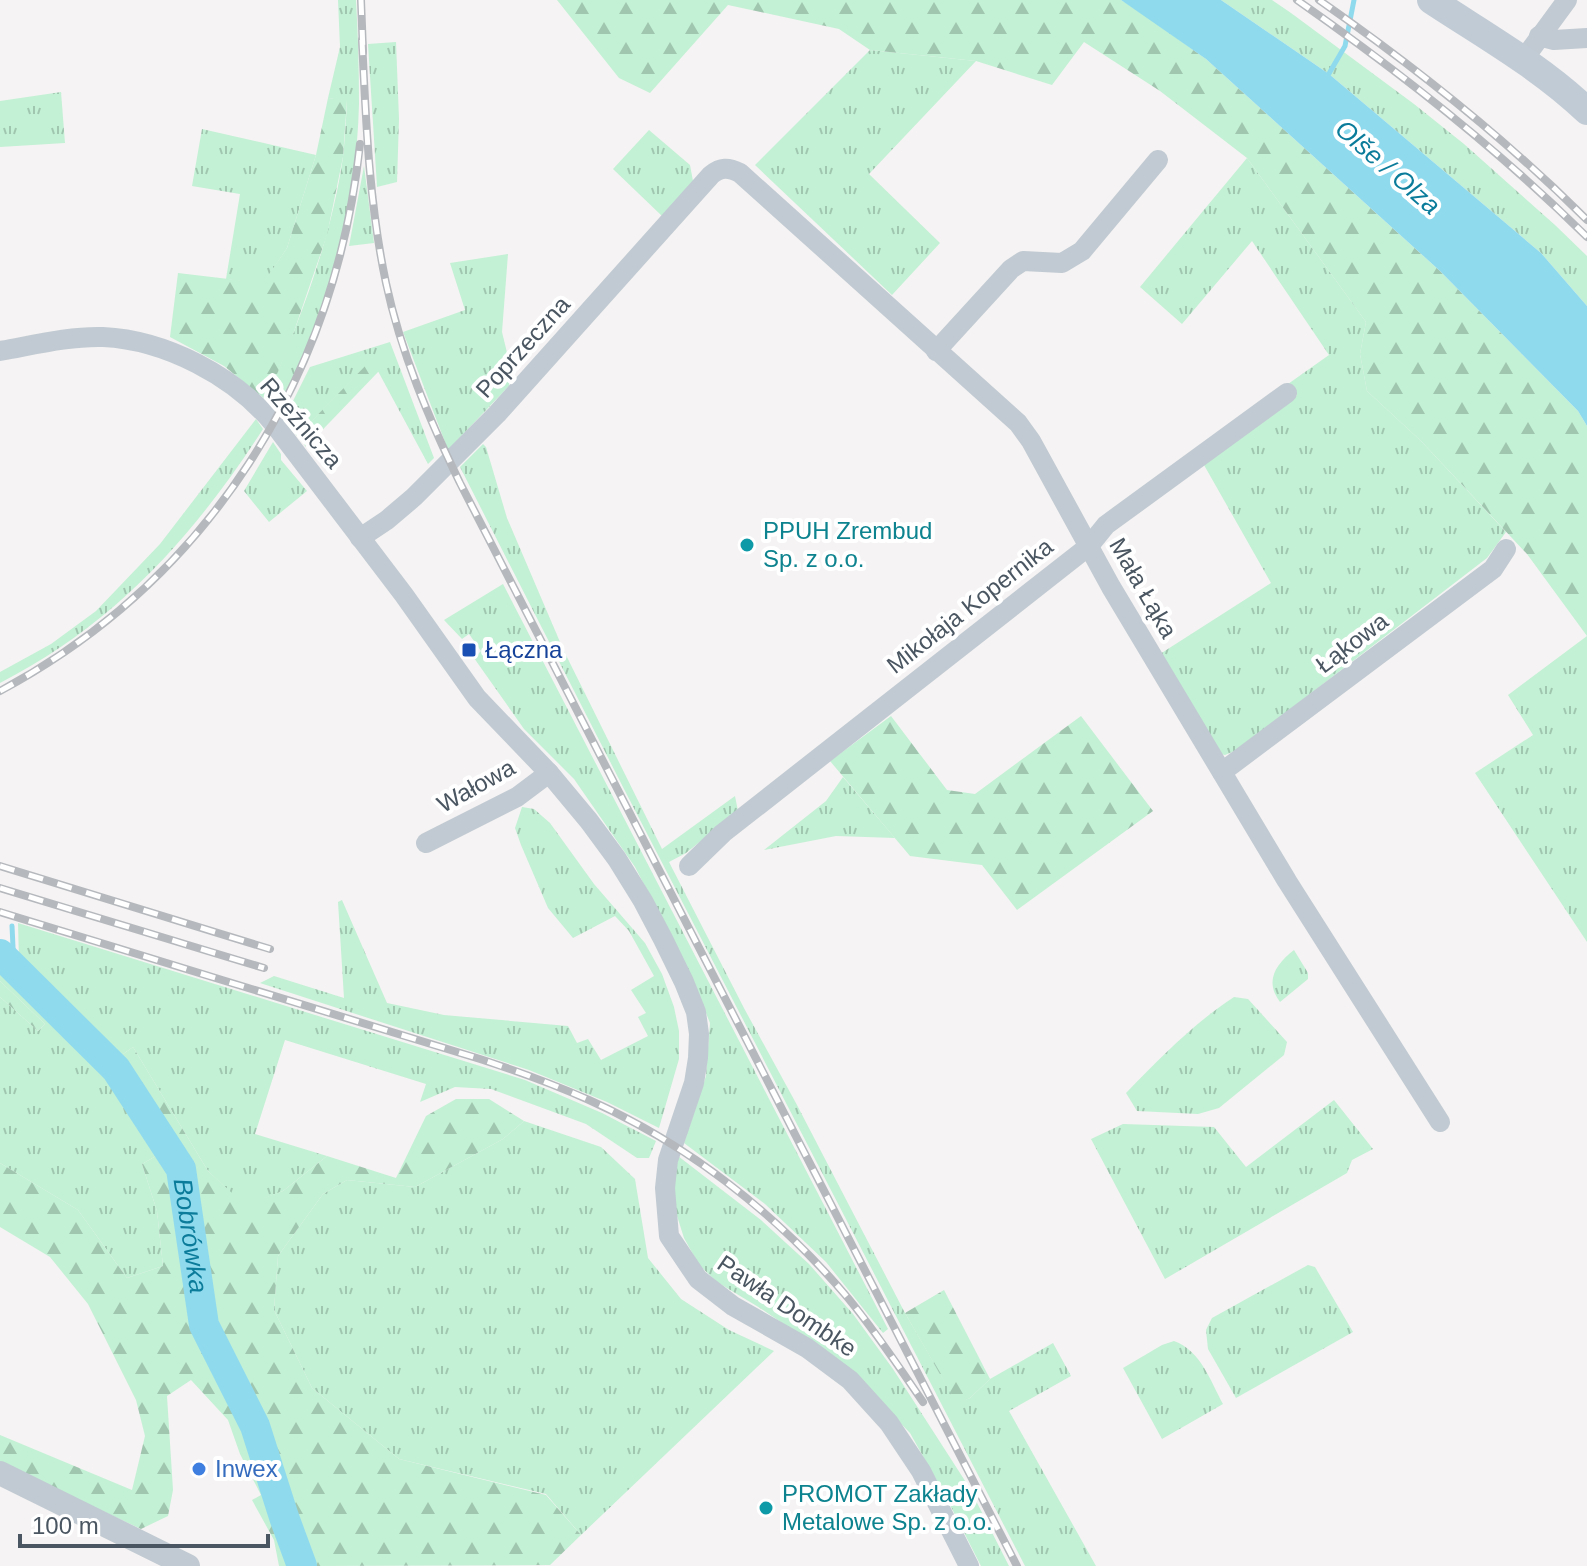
<svg xmlns="http://www.w3.org/2000/svg" width="1587" height="1566" viewBox="0 0 1587 1566" font-family="Arial,sans-serif">
	<style>
		.grass { fill: url(#grass-tufts) }
		.forest { fill: url(#forest-firs) }
		.water { fill: #90daee }
		.lines { fill: none; stroke-linecap: round; stroke-linejoin: round }
		.stream { stroke: #90daee; stroke-width: 5 }
		.river { stroke: #90daee; stroke-width: 30 }
		.minor { stroke: #c1cad2; stroke-width: 20 }
		.tertiary { stroke: #c1cad2; stroke-width: 24 }
		.secondary { stroke: #c1cbd6; stroke-width: 28 }
		.rail-casing { stroke: #b5b8bd; stroke-width: 8 }
		.rail { stroke: #fff; stroke-width: 5; stroke-dasharray: 15; stroke-linecap: butt }
		.culture-dot { fill: #0f9aa8; stroke: #fff; stroke-width: 3 }
		.transit-dot { fill: #1a4fb4; stroke: #fff; stroke-width: 3 }
		.shop-dot { fill: #3f7fe0; stroke: #fff; stroke-width: 3 }
		.labels { text-anchor: middle; stroke-width: 8; stroke-linejoin: round; paint-order: stroke }
		.street-label { font-size: 24px; fill: #4a5661; stroke: #fff }
		.culture-label { font-size: 24px; fill: #0d838f; stroke: #fff; text-anchor: start }
		.transit-label { font-size: 24px; fill: #164399; stroke: #fff; text-anchor: start }
		.shop-label { font-size: 24px; fill: #366cbe; stroke: #fff; text-anchor: start }
		.water-label { font-size: 26px; font-style: italic; fill: #0c7c9b; stroke: #fff }
	</style>
	<defs>
		<pattern id="grass-tufts" width="24" height="20" patternUnits="userSpaceOnUse" patternTransform="scale(2)"><rect width="24" height="20" fill="#c3f1d5"/><path d="M3 7l-1-3M5 7V3M7 7l1-3M15 17l-1-3M17 17v-4M19 17l1-3" fill="none" stroke="#a0c6b0"/></pattern>
		<pattern id="forest-firs" width="22" height="20" patternUnits="userSpaceOnUse" patternTransform="scale(2)"><rect width="22" height="20" fill="#c3f1d5"/><path d="M5 1l3.5 6h-7zM16 11l3.5 6h-7z" fill="#a0c6b0"/></pattern>
	</defs>
	<rect width="100%" height="100%" fill="#f5f3f3"/>
	<g class="grass">
		<path d="M338 0H356C358 34 359 69 359 104 357 191 336 279 302 359 294 378 284 396 275 414L266 400C299 322 331 241 343 157 345 138 346 119 347 101L328 98 340 47Z"/>
		<path d="M1221 0H1272L1291 13 1414 104 1464 144 1555 225 1587 256V306L1541 253 1329 74Z"/>
		<path d="M396 42 399 119 397 182 377 187 368 44Z"/>
		<path d="M870 50 976 61 869 174 940 243 892 295 755 165Z"/>
		<path d="M61 92 65 143 0 147V101Z"/>
		<path d="M202 129 316 155 287 248 263 284 226 279 240 194 192 186Z"/>
		<path d="M649 130 690 165 693 181 662 216 613 169Z"/>
		<path d="M1247 158 1366 322 1360 354 1367 391 1421 441 1506 532 1487 558 1237 750 1225 755 1220 754 1160 654 1271 583 1204 465 1297 395 1288 384 1329 355 1252 241 1182 324 1140 287Z"/>
		<path d="M364 166 374 243 349 246Z"/>
		<path d="M508 254 502 332 511 369 509 386 448 450 403 332 465 310 450 263Z"/>
		<path d="M390 342 434 458 428 464 372 360 297 436 283 421 310 367Z"/>
		<path d="M256 419 263 429C194 536 115 624 0 683V672L51 644 96 611 160 544Z"/>
		<path d="M273 442 281 454V460L307 491 269 522 244 491Z"/>
		<path d="M483 444 486 447 507 518 563 649 662 849 735 796 738 811 686 853 669 862 745 1010 797 1105 905 1313 957 1403 970 1398 990 1379 1053 1343 1071 1376 1009 1411 1096 1566H1025L624 789 460 467Z"/>
		<path d="M503 584 888 1329 883 1333 826 1262 765 1204 684 1143 706 1076 710 1023 690 973 635 867 574 779 524 729 474 658 481 651 469 634 462 639 444 620Z"/>
		<path d="M1587 636V942L1475 773 1533 735 1508 695Z"/>
		<path d="M843 777 895 838 836 836 764 850 826 801Z"/>
		<path d="M522 807 534 809 550 823 594 884 645 943 662 974 674 1007 679 1031V1059L659 1128 607 1102 529 1070 260 983 274 976 344 998 338 902 342 900 387 1003 444 1015 568 1026 577 1043 588 1039 601 1060 648 1036 638 1017 646 1013 631 990 654 976 629 931 615 916 573 938 548 908 521 845 515 828Z"/>
		<path d="M18 923 525 1080 602 1113 656 1141 649 1158H637L586 1124 491 1089 455 1087 420 1102 426 1084 285 1040 255 1134 327 1156 283 1191 245 1206 208 1171 133 1047 119 1057 19 960Z"/>
		<path d="M1294 950 1308 973V979L1280 1002C1264 981 1276 964 1294 950Z"/>
		<path d="M0 960 69 1030 122 1093 163 1152 142 1164 157 1211 163 1266 127 1278 78 1210 0 1163V997L38 1031 45 1024 0 981Z"/>
		<path d="M1234 997 1248 999 1287 1042 1284 1055 1219 1108 1198 1114 1137 1111 1126 1093C1160 1058 1194 1023 1234 997Z"/>
		<path d="M1334 1100 1373 1149 1352 1160 1347 1173 1165 1279 1091 1139 1123 1124 1214 1127 1246 1167Z"/>
		<path d="M524 1121 601 1147 635 1179 648 1258 681 1299 729 1330 774 1351 581 1535 546 1494 399 1459 312 1388 274 1310 278 1256 323 1194 347 1180 415 1187 503 1139Z"/>
		<path d="M678 1156 761 1220 809 1264 853 1314 893 1369 969 1487 1009 1566H981L948 1501 910 1433 845 1366 760 1308 717 1282 699 1265 684 1238 672 1200Z"/>
		<path d="M1308 1265 1315 1267 1353 1332 1236 1398 1208 1349 1206 1330 1212 1318Z"/>
		<path d="M1174 1341C1201 1351 1210 1380 1223 1404L1162 1439 1123 1368 1162 1345Z"/>
	</g>
	<g class="forest">
		<path d="M557 0H1121L1133 7 1206 59 1440 271 1578 411 1587 426V636L1527 554 1421 441 1367 391 1360 354 1366 322 1247 158 1160 91 1084 42 1052 85 976 61 870 50 839 29 728 5 650 93 619 78Z"/>
		<path d="M328 98 347 100 343 157 327 235 289 346 266 400 224 366 170 337 178 273 263 283 287 248 316 155Z"/>
		<path d="M372 359 379 371 306 447 297 436Z"/>
		<path d="M891 716 947 790 975 794 1081 716 1153 811 1017 910 982 865 910 856 830 761Z"/>
		<path d="M0 981 45 1024 38 1031 0 997Z"/>
		<path d="M133 1047 208 1171 245 1205 283 1191 327 1156 396 1178 426 1116 456 1099H489L524 1121 503 1139 415 1187 347 1180 323 1194 278 1256 274 1310 312 1388 399 1459 546 1495 581 1535 550 1565 311 1566 276 1454 212 1318 203 1247 187 1165 119 1057Z"/>
		<path d="M163 1152 176 1178 195 1325 211 1367 246 1431 288 1566H279L274 1540 252 1500 261 1495 240 1454 228 1420 191 1380 167 1396 173 1490 168 1516 141 1529 0 1463V1435L132 1490 145 1436 136 1400 88 1304 50 1257 0 1227V1163L78 1210 127 1278 163 1266 157 1211 142 1164Z"/>
		<path d="M944 1290 990 1379 970 1398 957 1404 905 1313Z"/>
	</g>
	<path class="water" d="M1121 0H1221L1329 74 1541 253 1587 306V426L1578 411 1440 271 1206 59Z"/>
	<g class="lines">
		<g class="stream">
			<path d="M1327 77 1345 46 1354 0"/>
			<path d="M12 926 14 968"/>
		</g>
		<path class="river" id="s1" d="M0 954 116 1069 181 1169 204 1325 255 1426 284 1517 302 1566"/>
		<g class="minor">
			<path d="M1539 36 1554 40 1587 38"/>
			<path d="M1523 60 1567 0"/>
			<path d="M0 351C34 345 69 336 103 337 166 340 234 376 274 424L404 595 477 698 549 773 589 821 617 859 643 901 663 939 684 982 696 1012 699 1034 698 1058 694 1083 668 1160 665 1188 669 1236 698 1279 733 1306 807 1348 850 1380 889 1423 921 1471 969 1566"/>
			<path d="M936 351 1011 269 1023 261 1062 263 1082 251 1158 160"/>
			<path d="M360 538 387 520 414 497 497 414 711 175C721 167 728 167 740 173L1018 423 1031 441 1111 587 1287 881 1440 1122"/>
			<path d="M1222 772 1493 569 1506 549"/>
			<path d="M426 843 517 797 549 773"/>
			<path d="M689 866 723 833 1089 546 1106 525 1287 393"/>
		</g>
		<path class="tertiary" d="M0 1473 188 1566"/>
		<path class="secondary" d="M1431 0C1484 35 1541 67 1587 111"/>
		<g class="rail-casing">
			<g id="rail">
				<path d="M361 0 363 52"/>
				<path d="M1297 0C1400 72 1498 149 1587 237"/>
				<path d="M1319 0C1414 66 1505 138 1587 220"/>
				<path d="M362 40C366 122 369 203 386 283 401 353 429 419 460 483L1017 1566"/>
				<path d="M0 691C209 579 335 378 360 144"/>
				<path d="M0 866 270 949"/>
				<path d="M0 888 264 968"/>
				<path d="M0 912 480 1059C517 1071 553 1084 589 1100 689 1145 777 1214 848 1298 875 1331 899 1367 923 1402"/>
			</g>
		</g>
		<use href="#rail" class="rail"/>
	</g>
	<g class="culture-dot">
		<circle cx="747" cy="545" r="8"/>
		<circle cx="766" cy="1508" r="8"/>
	</g>
	<rect class="transit-dot" x="461" y="642" width="16" height="16" rx="4"/>
	<circle class="shop-dot" cx="199" cy="1469" r="8"/>
	<g class="labels">
		<g class="street-label">
			<text transform="translate(523 347) rotate(-48)" y="8">Poprzeczna</text>
			<text transform="translate(301 423) rotate(49)" y="8">Rzeźnicza</text>
			<text transform="translate(1143 588) rotate(60)" y="8">Mała Łąka</text>
			<text transform="translate(970 606) rotate(-38)" y="8">Mikołaja Kopernika</text>
			<text transform="translate(1352 643) rotate(-37)" y="8">Łąkowa</text>
			<text transform="translate(476 786) rotate(-29)" y="8">Wałowa</text>
			<text transform="translate(787 1306) rotate(34)" y="8">Pawła Dombke</text>
		</g>
		<g class="culture-label">
			<text x="763" y="539">PPUH Zrembud<tspan x="763" dy="28">Sp. z o.o.</tspan></text>
			<text x="782" y="1502">PROMOT Zakłady<tspan x="782" dy="28">Metalowe Sp. z o.o.</tspan></text>
		</g>
		<g class="transit-label">
			<text x="485" y="658">Łączna</text>
		</g>
		<g class="shop-label">
			<text x="215" y="1477">Inwex</text>
		</g>
		<g class="water-label">
			<text transform="translate(1388 167) rotate(41)" y="9">Olše / Olza</text>
			<text dy="9" stroke="none"><textPath href="#s1" startOffset="350">Bobrówka</textPath></text>
		</g>
	</g>
	<path d="M20 1534v12h248v-12" fill="none" stroke="#4a5661" stroke-width="4"/>
	<text x="32" y="1534" font-size="24" fill="#4a5661" stroke="#ffffff" stroke-width="6" paint-order="stroke">100 m</text>
</svg>
